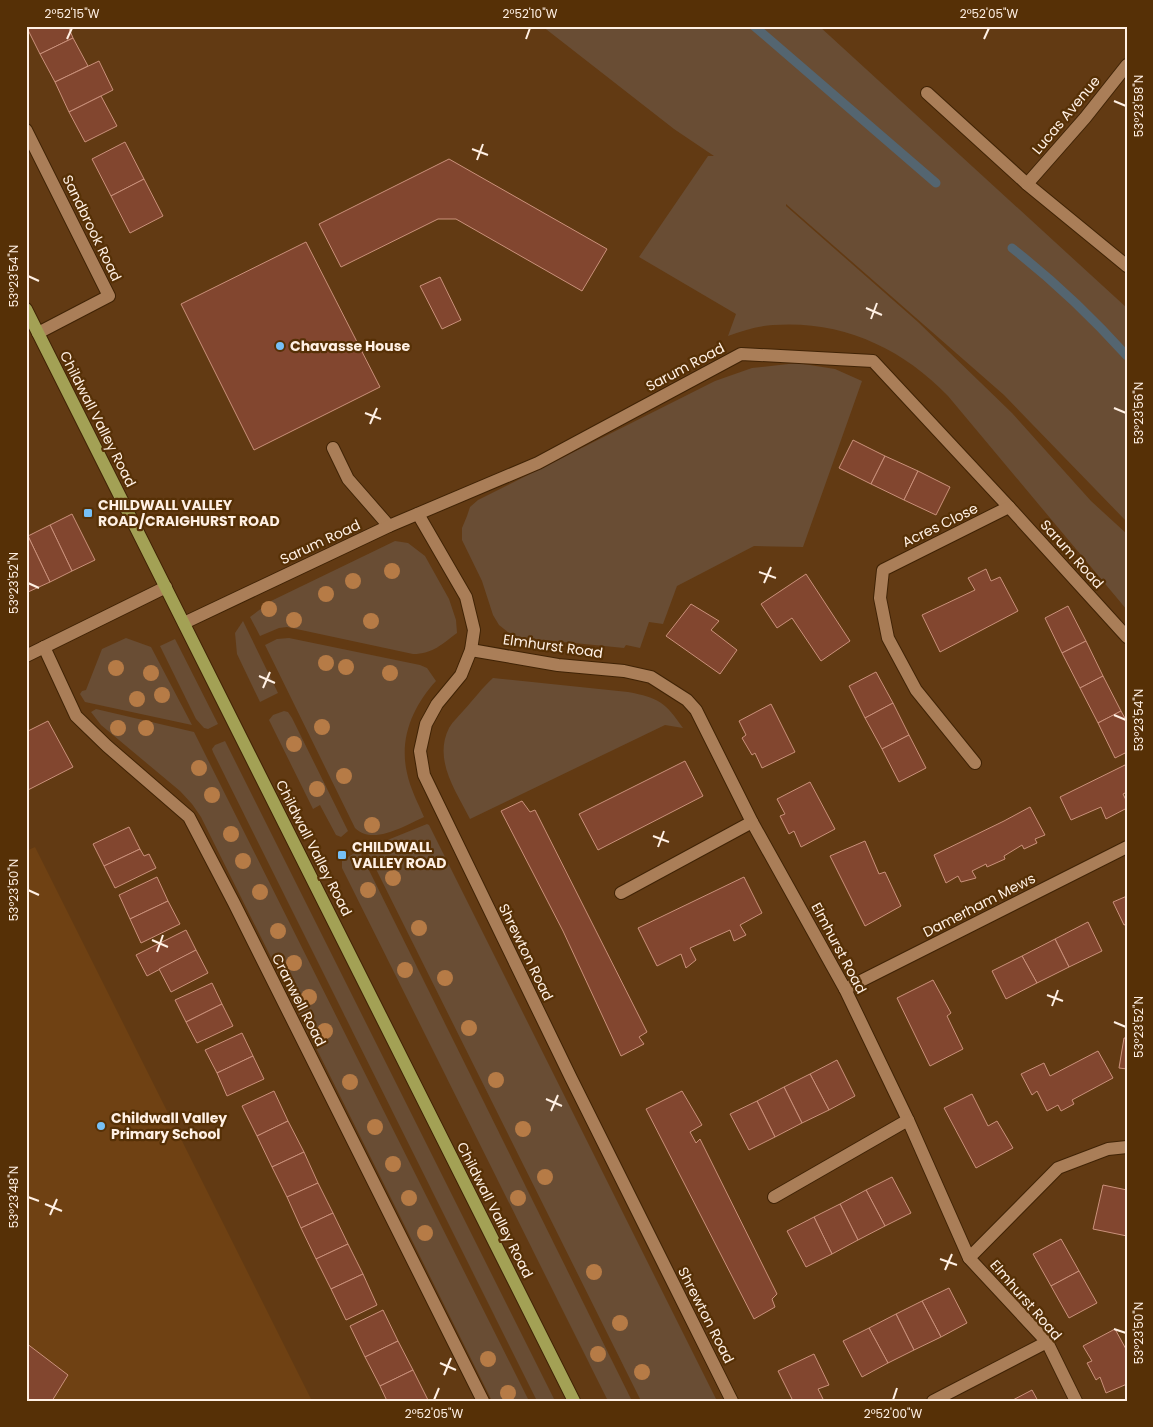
<svg xmlns="http://www.w3.org/2000/svg" width="1153" height="1427" viewBox="0 0 1153 1427" font-family="Poppins,sans-serif">
	<style>
		.built { fill: #6f4113 }
		.green { fill: #694d34 }
		.lines { fill: none; stroke-linecap: round; stroke-linejoin: round }
		.stream { stroke: #546570; stroke-width: 9 }
		.building { fill: #82462f; stroke: #ca917b }
		.minor-casing { stroke: #402305; stroke-width: 14 }
		.major-casing { stroke: #402305; stroke-width: 14 }
		.minor { stroke: #aa7e58; stroke-width: 12 }
		.major { stroke: #a3a155; stroke-width: 12 }
		.tree { fill: #b67b46 }
		.ticks { fill: none; stroke: #fff0e4; stroke-width: 2 }
		.poi-dot { fill: #76c0f7; stroke: #563006; stroke-width: 2 }
		.labels { text-anchor: middle; stroke-width: 4.5; stroke-linejoin: round; paint-order: stroke }
		.street-label { font-size: 14px; fill: #fff0e4; stroke: #563006 }
		.poi-label { font-size: 14px; font-weight: bold; fill: #fff0e4; stroke: #563006; text-anchor: start }
		.neatline { fill: none; stroke: #fff0e4; stroke-width: 2 }
		.ticks-label { font-size: 12px; text-anchor: middle; fill: #fff0e4 }
	</style>
	<rect width="100%" height="100%" fill="#623a13"/>
	<path class="built" d="M35 847 312 1401H26V851Z"/>
	<g class="green">
		<path d="M542 26H819L1127 308V522L1004 395 786 204V206L918 322 1012 413 1091 501 1127 534V610L948 396C901 347 841 320 773 325 757 326 742 331 728 336L736 314 639 257 708 156H714L674 129Z"/>
		<path d="M797 363 835 369 862 381 803 547 754 546 677 586 663 624 649 622 640 648 626 645 624 648 514 637 499 625 493 615 482 581 462 540V528L467 516 470 507 478 500 715 381 752 368Z"/>
		<path d="M395 541 408 543 425 556 449 599 456 620 457 633C442 644 433 654 413 654L287 627 279 628 260 636 250 617 271 601Z"/>
		<path d="M243 621 278 693 260 702 237 654 235 633Z"/>
		<path d="M126 638 151 647 192 725 85 702 80 694 82 691 86 690 102 649Z"/>
		<path d="M289 638 420 665 427 668 436 681C413 706 399 738 407 773 410 788 418 803 424 817 406 825 373 846 355 828L265 645 277 639Z"/>
		<path d="M175 639 218 724 208 729 204 728 196 719 160 646Z"/>
		<path d="M493 678 628 692C659 698 665 702 683 728L665 725 470 819C456 791 433 760 449 728 453 721 459 716 464 710 474 699 482 688 493 678Z"/>
		<path d="M96 709 194 732 529 1401H492L201 817 192 804 180 791 101 725 91 712Z"/>
		<path d="M284 711 288 712 292 718 348 831 341 837 336 835 321 807 320 805 313 809 269 720 273 715Z"/>
		<path d="M225 741 555 1401H537L213 752 212 749 215 745Z"/>
		<path d="M427 824 429 825 717 1401H641L367 851 370 844 380 841H385Z"/>
		<path d="M359 850 632 1401H608L342 868V861Z"/>
	</g>
	<g class="lines">
		<g class="stream">
			<path d="M754 26 936 183"/>
			<path d="M1012 248C1054 281 1091 316 1127 356"/>
		</g>
	</g>
	<g class="building">
		<path d="M26 26H68L73 38 40 54Z"/>
		<path d="M73 38 88 66 55 82 40 54Z"/>
		<path d="M99 61 113 90 69 112 55 82Z"/>
		<path d="M101 96 117 126 85 142 69 112Z"/>
		<path d="M125 142 144 179 111 196 92 159Z"/>
		<path d="M449 159 607 249 582 291 456 219H438L341 267 319 224Z"/>
		<path d="M144 179 163 216 130 233 111 196Z"/>
		<path d="M306 242 380 387 254 450 181 304Z"/>
		<path d="M440 277 461 320 442 329 420 286Z"/>
		<path d="M853 440 885 456 871 484 839 468Z"/>
		<path d="M885 456 918 471 904 500 871 484Z"/>
		<path d="M918 471 950 487 936 515 904 500Z"/>
		<path d="M72 514 95 560 72 571 50 525Z"/>
		<path d="M50 525 72 571 50 582 28 536Z"/>
		<path d="M28 536 50 582 28 592 26 589V537Z"/>
		<path d="M986 569 991 581 1000 577 1018 611 940 652 922 615 975 590 968 578Z"/>
		<path d="M806 574 850 641 821 661 792 618 777 628 761 604Z"/>
		<path d="M691 604 719 621 711 630 737 650 720 674 666 636Z"/>
		<path d="M1068 606 1086 641 1062 653 1045 618Z"/>
		<path d="M1086 641 1103 676 1080 688 1062 653Z"/>
		<path d="M876 672 893 703 865 718 849 686Z"/>
		<path d="M1103 676 1121 711 1098 723 1080 688Z"/>
		<path d="M893 703 909 735 882 749 865 718Z"/>
		<path d="M771 704 795 752 762 768 755 753 752 755 742 738 746 735 739 721Z"/>
		<path d="M1121 711 1127 722V752L1115 758 1098 723Z"/>
		<path d="M48 721 73 767 26 791V732Z"/>
		<path d="M909 735 926 768 899 782 882 749Z"/>
		<path d="M685 761 703 796 598 850 579 814Z"/>
		<path d="M1127 764V792L1123 794 1127 802V808L1106 819 1101 807 1071 820 1060 797Z"/>
		<path d="M810 782 835 829 801 847 794 831 789 834 780 816 785 814 777 799Z"/>
		<path d="M522 801 530 812 535 810 647 1032 639 1037 644 1044 621 1056 563 931 501 811Z"/>
		<path d="M1030 807 1045 835 1035 839 1037 843 1024 849 1022 845 1004 856 1005 859 987 867 986 864 972 871 976 878 961 882 958 876 946 883 934 855 1004 821Z"/>
		<path d="M129 827 140 849 104 866 93 844Z"/>
		<path d="M865 841 879 874 885 872 901 906 865 926 830 856Z"/>
		<path d="M140 849 144 856 149 854 156 868 115 888 104 866Z"/>
		<path d="M157 877 168 901 130 919 119 895Z"/>
		<path d="M744 877 762 913 740 925 746 935 734 941 730 930 690 948 696 960 686 968 681 954 657 966 638 928Z"/>
		<path d="M1127 896V924L1124 925 1113 902Z"/>
		<path d="M168 901 180 924 141 943 130 919Z"/>
		<path d="M1088 922 1102 951 1069 967 1055 939Z"/>
		<path d="M186 930 196 950 147 976 136 955Z"/>
		<path d="M1055 939 1069 967 1037 983 1022 956Z"/>
		<path d="M196 950 208 973 171 992 159 969Z"/>
		<path d="M1022 956 1037 983 1006 999 992 971Z"/>
		<path d="M933 980 951 1013 947 1016 963 1049 930 1066 897 998Z"/>
		<path d="M212 983 222 1004 186 1022 175 1000Z"/>
		<path d="M222 1004 233 1026 197 1043 186 1022Z"/>
		<path d="M242 1033 253 1056 217 1073 205 1050Z"/>
		<path d="M1124 1038H1127V1069L1119 1068Z"/>
		<path d="M1098 1051 1113 1078 1072 1100 1074 1104 1061 1111 1058 1105 1047 1111 1037 1091 1032 1095 1021 1074 1044 1063 1050 1076Z"/>
		<path d="M253 1056 264 1079 227 1096 217 1073Z"/>
		<path d="M837 1060 855 1096 829 1110 810 1074Z"/>
		<path d="M810 1074 829 1110 802 1123 784 1087Z"/>
		<path d="M784 1087 802 1123 775 1137 757 1101Z"/>
		<path d="M274 1091 288 1121 257 1136 242 1106Z"/>
		<path d="M682 1091 702 1125 690 1132 696 1143 700 1139 777 1294 772 1299 775 1307 754 1319 646 1109Z"/>
		<path d="M972 1094 988 1126 997 1121 1013 1148 976 1168 944 1108Z"/>
		<path d="M757 1101 775 1137 749 1150 730 1114Z"/>
		<path d="M288 1121 304 1152 272 1167 257 1136Z"/>
		<path d="M304 1152 318 1183 287 1197 272 1167Z"/>
		<path d="M892 1177 911 1213 885 1226 866 1190Z"/>
		<path d="M318 1183 333 1213 301 1228 287 1197Z"/>
		<path d="M1103 1185 1127 1190V1236L1093 1229Z"/>
		<path d="M866 1190 885 1226 858 1240 840 1204Z"/>
		<path d="M840 1204 858 1240 832 1254 814 1217Z"/>
		<path d="M333 1213 348 1244 316 1259 301 1228Z"/>
		<path d="M814 1217 832 1254 806 1267 787 1231Z"/>
		<path d="M1061 1239 1079 1271 1051 1286 1033 1254Z"/>
		<path d="M348 1244 363 1274 331 1289 316 1259Z"/>
		<path d="M1079 1271 1097 1303 1069 1318 1051 1286Z"/>
		<path d="M363 1274 377 1305 346 1320 331 1289Z"/>
		<path d="M949 1288 967 1323 941 1337 922 1301Z"/>
		<path d="M922 1301 941 1337 914 1350 896 1314Z"/>
		<path d="M383 1310 398 1341 365 1357 350 1326Z"/>
		<path d="M896 1314 914 1350 888 1363 869 1328Z"/>
		<path d="M869 1328 888 1363 862 1377 843 1341Z"/>
		<path d="M1115 1329 1127 1351V1384L1106 1393 1100 1377 1096 1380 1087 1363 1092 1361 1083 1346Z"/>
		<path d="M398 1341 413 1370 380 1386 365 1357Z"/>
		<path d="M26 1343 68 1375 52 1401H26Z"/>
		<path d="M814 1354 829 1385 818 1389 824 1401H793L778 1371Z"/>
		<path d="M413 1370 428 1400 387 1401 380 1386Z"/>
		<path d="M1032 1390 1038 1401H1011Z"/>
	</g>
	<g class="lines">
		<g class="minor-casing">
			<g id="minor">
				<path d="M927 93 1027 184 1127 266"/>
				<path d="M26 130 109 296 38 333"/>
				<path d="M1027 184 1085 118 1127 65"/>
				<path d="M333 448 348 479 389 526"/>
				<path d="M418 514 466 597 474 630 471 650 461 675 437 704 426 724 420 751 424 775 571 1078 732 1401"/>
				<path d="M184 623 389 526 538 463 741 354 873 361 1009 507 1127 637"/>
				<path d="M44 647 76 716 107 746 189 817 234 903 483 1401"/>
				<path d="M471 650 558 665 624 671 651 677 687 700 696 710 752 822 845 989 908 1120 969 1258 1047 1342 1076 1401"/>
				<path d="M26 656 166 587"/>
				<path d="M975 763 916 690 888 638 880 598 883 570 1009 507"/>
				<path d="M621 893 752 822"/>
				<path d="M845 989 1127 847"/>
				<path d="M774 1197 908 1120"/>
				<path d="M969 1258 1058 1168 1108 1149 1127 1147"/>
				<path d="M933 1401 1047 1342"/>
			</g>
		</g>
		<g class="major-casing">
			<path id="major" d="M26 309 574 1401"/>
		</g>
		<use href="#minor" class="minor"/>
		<use href="#major" class="major"/>
	</g>
	<g class="tree">
		<circle cx="392" cy="571" r="8"/>
		<circle cx="353" cy="581" r="8"/>
		<circle cx="326" cy="594" r="8"/>
		<circle cx="269" cy="609" r="8"/>
		<circle cx="294" cy="620" r="8"/>
		<circle cx="371" cy="621" r="8"/>
		<circle cx="326" cy="663" r="8"/>
		<circle cx="346" cy="667" r="8"/>
		<circle cx="116" cy="668" r="8"/>
		<circle cx="151" cy="673" r="8"/>
		<circle cx="390" cy="673" r="8"/>
		<circle cx="162" cy="695" r="8"/>
		<circle cx="137" cy="699" r="8"/>
		<circle cx="322" cy="727" r="8"/>
		<circle cx="118" cy="728" r="8"/>
		<circle cx="146" cy="728" r="8"/>
		<circle cx="294" cy="744" r="8"/>
		<circle cx="199" cy="768" r="8"/>
		<circle cx="344" cy="776" r="8"/>
		<circle cx="317" cy="789" r="8"/>
		<circle cx="212" cy="795" r="8"/>
		<circle cx="372" cy="825" r="8"/>
		<circle cx="231" cy="834" r="8"/>
		<circle cx="243" cy="861" r="8"/>
		<circle cx="393" cy="878" r="8"/>
		<circle cx="368" cy="890" r="8"/>
		<circle cx="260" cy="892" r="8"/>
		<circle cx="419" cy="928" r="8"/>
		<circle cx="278" cy="931" r="8"/>
		<circle cx="294" cy="963" r="8"/>
		<circle cx="405" cy="970" r="8"/>
		<circle cx="445" cy="978" r="8"/>
		<circle cx="309" cy="997" r="8"/>
		<circle cx="469" cy="1028" r="8"/>
		<circle cx="325" cy="1031" r="8"/>
		<circle cx="496" cy="1080" r="8"/>
		<circle cx="350" cy="1082" r="8"/>
		<circle cx="375" cy="1127" r="8"/>
		<circle cx="523" cy="1129" r="8"/>
		<circle cx="393" cy="1164" r="8"/>
		<circle cx="545" cy="1177" r="8"/>
		<circle cx="409" cy="1198" r="8"/>
		<circle cx="518" cy="1198" r="8"/>
		<circle cx="425" cy="1233" r="8"/>
		<circle cx="594" cy="1272" r="8"/>
		<circle cx="620" cy="1323" r="8"/>
		<circle cx="598" cy="1354" r="8"/>
		<circle cx="488" cy="1359" r="8"/>
		<circle cx="642" cy="1372" r="8"/>
		<circle cx="508" cy="1393" r="8"/>
	</g>
	<path class="ticks" d="M67 39 72 28M526 39 530 28M984 39 989 28M1114 101 1126 106M472 149 488 155M477 160 483 144M28 276 39 281M866 308 882 315M871 319 877 303M1114 408 1126 413M365 413 381 419M370 424 377 408M759 572 776 578M28 583 39 588M764 583 771 567M259 676 275 683M263 688 270 672M1114 715 1126 720M653 836 669 842M658 847 664 831M28 890 39 895M152 940 168 947M157 952 163 935M1047 995 1063 1001M1052 1006 1058 990M1114 1022 1126 1027M546 1099 562 1106M551 1111 558 1095M28 1197 39 1201M45 1204 62 1211M50 1215 57 1199M940 1259 957 1265M945 1270 952 1254M1114 1329 1126 1333M440 1363 456 1370M444 1375 451 1358M434 1400 439 1388M893 1400 897 1388"/>
	<g class="poi-dot">
		<circle cx="280" cy="346" r="5"/>
		<rect x="83" y="508" width="10" height="10" rx="2.5"/>
		<rect x="337" y="850" width="10" height="10" rx="2.5"/>
		<circle cx="101" cy="1126" r="5"/>
	</g>
	<g class="labels">
		<g class="street-label">
			<text transform="translate(1066 115) rotate(-50)" y="5">Lucas Avenue</text>
			<text transform="translate(92 228) rotate(64)" y="5">Sandbrook Road</text>
			<text transform="translate(685 367) rotate(-28)" y="5">Sarum Road</text>
			<text transform="translate(98 419) rotate(63)" y="5">Childwall Valley Road</text>
			<text transform="translate(940 525) rotate(-26)" y="5">Acres Close</text>
			<text transform="translate(320 542) rotate(-25)" y="5">Sarum Road</text>
			<text transform="translate(1072 554) rotate(48)" y="5">Sarum Road</text>
			<text transform="translate(553 646) rotate(8)" y="5">Elmhurst Road</text>
			<text transform="translate(314 848) rotate(63)" y="5">Childwall Valley Road</text>
			<text transform="translate(979 905) rotate(-27)" y="5">Damerham Mews</text>
			<text transform="translate(839 948) rotate(62)" y="5">Elmhurst Road</text>
			<text transform="translate(526 952) rotate(64)" y="5">Shrewton Road</text>
			<text transform="translate(299 1000) rotate(63)" y="5">Cranwell Road</text>
			<text transform="translate(495 1210) rotate(63)" y="5">Childwall Valley Road</text>
			<text transform="translate(1026 1300) rotate(49)" y="5">Elmhurst Road</text>
			<text transform="translate(706 1315) rotate(63)" y="5">Shrewton Road</text>
		</g>
		<g class="poi-label">
			<text x="290" y="351">Chavasse House</text>
			<text x="98" y="510">CHILDWALL VALLEY<tspan x="98" dy="16">ROAD/CRAIGHURST ROAD</tspan></text>
			<text x="352" y="852">CHILDWALL<tspan x="352" dy="16">VALLEY ROAD</tspan></text>
			<text x="111" y="1123">Childwall Valley<tspan x="111" dy="16">Primary School</tspan></text>
		</g>
	</g>
	<rect width="1153" height="1427" fill="none" stroke="#563006" stroke-width="55"/>
	<rect x="28" y="28" width="1098" height="1372" class="neatline"/>
	<g class="ticks-label">
		<text x="72" y="18">2°52'15"W</text>
		<text x="530" y="18">2°52'10"W</text>
		<text x="989" y="18">2°52'05"W</text>
		<text transform="translate(1139 106) rotate(-90)" y="4">53°23'58"N</text>
		<text transform="translate(14 276) rotate(-90)" y="4">53°23'54"N</text>
		<text transform="translate(1139 413) rotate(-90)" y="4">53°23'56"N</text>
		<text transform="translate(14 583) rotate(-90)" y="4">53°23'52"N</text>
		<text transform="translate(1139 720) rotate(-90)" y="4">53°23'54"N</text>
		<text transform="translate(14 890) rotate(-90)" y="4">53°23'50"N</text>
		<text transform="translate(1139 1027) rotate(-90)" y="4">53°23'52"N</text>
		<text transform="translate(14 1197) rotate(-90)" y="4">53°23'48"N</text>
		<text transform="translate(1139 1333) rotate(-90)" y="4">53°23'50"N</text>
		<text x="434" y="1418">2°52'05"W</text>
		<text x="893" y="1418">2°52'00"W</text>
	</g>
</svg>
